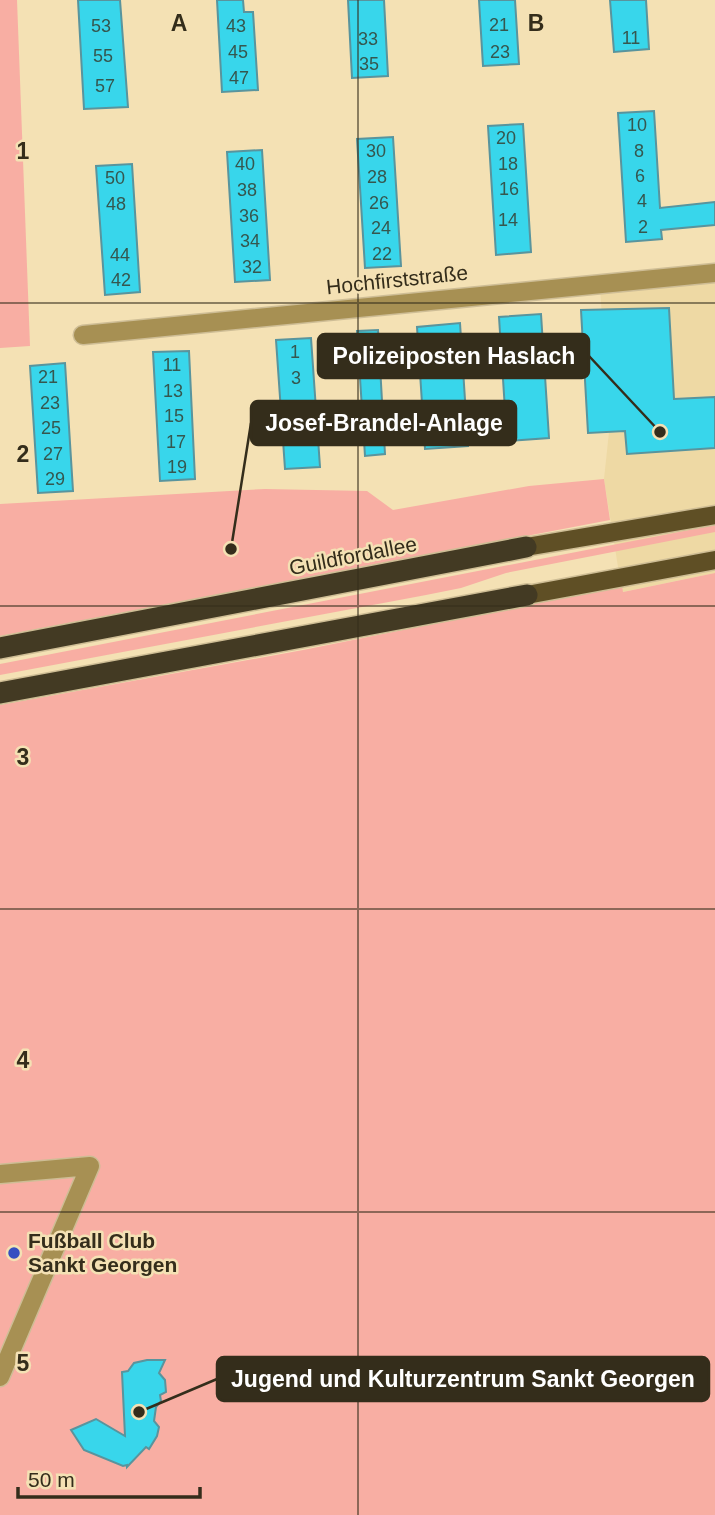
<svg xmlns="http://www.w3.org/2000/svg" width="715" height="1515" viewBox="0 0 715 1515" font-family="Helvetica,sans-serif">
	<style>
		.built { fill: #eed9a4 }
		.green { fill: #f8aea3 }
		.building { fill: #38d6eb; stroke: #59949d; stroke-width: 2 }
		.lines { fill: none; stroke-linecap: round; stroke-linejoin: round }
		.minor-casing { stroke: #cebd95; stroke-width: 21 }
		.major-casing { stroke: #cebd95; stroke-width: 21 }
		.highway-casing { stroke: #cebd95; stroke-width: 24 }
		.minor { stroke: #a79053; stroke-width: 18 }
		.major { stroke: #5f4f25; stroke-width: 18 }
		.highway { stroke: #433a23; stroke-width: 21 }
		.grid { fill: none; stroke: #342d1b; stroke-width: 2; stroke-opacity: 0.55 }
		.poi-dot { fill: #354fc1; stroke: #f4e1b4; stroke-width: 2.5 }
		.labels { text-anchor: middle; stroke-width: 5; stroke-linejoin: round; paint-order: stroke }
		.number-label { font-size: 18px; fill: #35574f }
		.street-label { font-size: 21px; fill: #342d1b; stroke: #f4e1b4 }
		.poi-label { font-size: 21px; font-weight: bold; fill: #342d1b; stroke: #f4e1b4; text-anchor: start }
		.grid-label { font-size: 23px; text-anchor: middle; font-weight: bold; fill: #342d1b; stroke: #f4e1b4; stroke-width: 5; stroke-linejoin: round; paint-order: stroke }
		.leader { fill: none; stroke: #342d1b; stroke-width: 2.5 }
		.callout-dot { fill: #342d1b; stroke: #f4e1b4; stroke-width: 2.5 }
		.callout { fill: #342d1b; stroke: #342d1b; stroke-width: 2.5 }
		.callout-label { font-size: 23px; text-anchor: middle; font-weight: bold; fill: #fff }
	</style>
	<rect width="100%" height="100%" fill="#f4e1b4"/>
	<path class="built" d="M715 276V573L622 592 604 479 609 432 600 286Z"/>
	<g class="green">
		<path d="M0 0H17L30 346 0 348Z"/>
		<path d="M604 479 610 520 0 636V504L265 489 367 491 393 510 529 486Z"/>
		<path d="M715 525V532L506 573 461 588 426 595 0 675V664Z"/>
		<path d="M715 573V1515H0V705L303 650 622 586 623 592Z"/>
	</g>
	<g class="building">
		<path d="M78 0H120L128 107 84 109Z"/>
		<path d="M217 0H243L244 12H253L258 90 222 92Z"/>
		<path d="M348 0H384L388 76 352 78Z"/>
		<path d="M479 0H515L519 64 483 66Z"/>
		<path d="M610 0H646L649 49 614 52Z"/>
		<path d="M654 111 660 208 715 202V225L661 230 662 239 626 242 618 113Z"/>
		<path d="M523 124 531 252 496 255 488 126Z"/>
		<path d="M393 137 401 266 365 268 357 139Z"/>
		<path d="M262 150 270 280 235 282 227 152Z"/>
		<path d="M132 164 140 292 105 295 96 166Z"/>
		<path d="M669 308 674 399 715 397V448L627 454 625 431 588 433 581 310Z"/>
		<path d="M541 314 549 438 507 441 499 317Z"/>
		<path d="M460 323 468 446 425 449 417 327Z"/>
		<path d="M378 330 385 454 365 456 357 331Z"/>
		<path d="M311 338 320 467 285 469 276 340Z"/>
		<path d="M189 351 195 479 160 481 153 352Z"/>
		<path d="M65 363 73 491 38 493 30 366Z"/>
		<path d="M147 1360H165L159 1373 165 1380 166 1392 160 1395 161 1401 156 1407 154 1421 159 1427 157 1436 149 1449 146 1447 127 1467V1465L123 1466 84 1450 71 1430 96 1419 125 1436 122 1372 128 1371 134 1363Z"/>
	</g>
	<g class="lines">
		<g class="minor-casing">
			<g id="minor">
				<path d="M83 335 715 273"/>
				<path d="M0 1174 90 1166 0 1377"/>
			</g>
		</g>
		<g class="major-casing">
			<g id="major">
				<path d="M526 547 715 515"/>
				<path d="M527 595 715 560"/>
			</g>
		</g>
		<g class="highway-casing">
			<g id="highway">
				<path d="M0 648 526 547"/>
				<path d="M0 693 527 595"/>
			</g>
		</g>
		<use href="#minor" class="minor"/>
		<use href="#major" class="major"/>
		<use href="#highway" class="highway"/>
	</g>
	<path class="grid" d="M358 0V1515M0 303H715M0 606H715M0 909H715M0 1212H715"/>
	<circle class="poi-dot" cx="14" cy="1253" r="7"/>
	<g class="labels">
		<g class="number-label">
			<text x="499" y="31">21</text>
			<text x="101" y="32">53</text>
			<text x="236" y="32">43</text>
			<text x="631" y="44">11</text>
			<text x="368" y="45">33</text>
			<text x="238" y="58">45</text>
			<text x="500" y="58">23</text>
			<text x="103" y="62">55</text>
			<text x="369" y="70">35</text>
			<text x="239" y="84">47</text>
			<text x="105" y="92">57</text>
			<text x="637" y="131">10</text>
			<text x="506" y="144">20</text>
			<text x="376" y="157">30</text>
			<text x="639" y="157">8</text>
			<text x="245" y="170">40</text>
			<text x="508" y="170">18</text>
			<text x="640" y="182">6</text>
			<text x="377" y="183">28</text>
			<text x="115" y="184">50</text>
			<text x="509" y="195">16</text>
			<text x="247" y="196">38</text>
			<text x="642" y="207">4</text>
			<text x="379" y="209">26</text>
			<text x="116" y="210">48</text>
			<text x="249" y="222">36</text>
			<text x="508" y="226">14</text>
			<text x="643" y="233">2</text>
			<text x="381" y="234">24</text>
			<text x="250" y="247">34</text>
			<text x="382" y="260">22</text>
			<text x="120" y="261">44</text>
			<text x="252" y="273">32</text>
			<text x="121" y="286">42</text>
			<text x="295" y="358">1</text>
			<text x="172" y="371">11</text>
			<text x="48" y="383">21</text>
			<text x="296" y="384">3</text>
			<text x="173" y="397">13</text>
			<text x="50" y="409">23</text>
			<text x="174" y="422">15</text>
			<text x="51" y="434">25</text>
			<text x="176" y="448">17</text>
			<text x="53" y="460">27</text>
			<text x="177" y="473">19</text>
			<text x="55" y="485">29</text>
		</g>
		<g class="street-label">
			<text transform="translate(397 280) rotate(-6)" y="7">Hochfirststraße</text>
			<text transform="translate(353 556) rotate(-11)" y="7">Guildfordallee</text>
		</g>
		<g class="poi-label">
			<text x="28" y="1248">Fußball Club<tspan x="28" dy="24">Sankt Georgen</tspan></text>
		</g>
	</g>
	<g class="grid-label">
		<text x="179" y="31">A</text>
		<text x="536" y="31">B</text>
		<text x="23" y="159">1</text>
		<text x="23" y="462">2</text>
		<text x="23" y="765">3</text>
		<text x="23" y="1068">4</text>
		<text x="23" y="1371">5</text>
	</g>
	<path class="leader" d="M660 432L589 356M231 549L251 423M139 1412L217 1379"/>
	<g class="callout-dot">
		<circle cx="660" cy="432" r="7"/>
		<circle cx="231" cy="549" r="7"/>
		<circle cx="139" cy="1412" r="7"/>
	</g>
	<g class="callout">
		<rect x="318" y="334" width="271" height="44" rx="7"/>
		<rect x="251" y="401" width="265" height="44" rx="7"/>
		<rect x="217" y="1357" width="492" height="44" rx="7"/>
	</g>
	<g class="callout-label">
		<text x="454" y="364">Polizeiposten Haslach</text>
		<text x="384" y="431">Josef-Brandel-Anlage</text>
		<text x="463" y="1387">Jugend und Kulturzentrum Sankt Georgen</text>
	</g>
	<path d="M18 1487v10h182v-10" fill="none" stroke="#342d1b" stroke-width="3.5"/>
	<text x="28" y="1487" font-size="21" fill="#342d1b" stroke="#f4e1b4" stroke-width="5" paint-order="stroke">50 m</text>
</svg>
